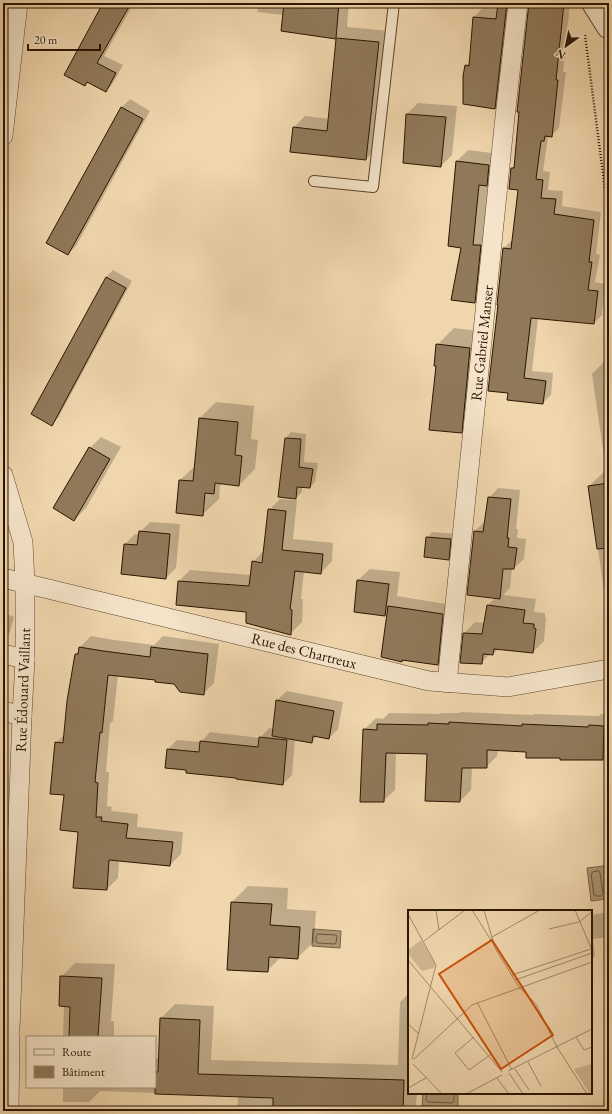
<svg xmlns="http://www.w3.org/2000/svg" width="612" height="1114" viewBox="0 0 612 1114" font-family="'EB Garamond',serif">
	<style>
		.water { fill: #ac9472; stroke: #786144 }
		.shadow { fill: #0003 }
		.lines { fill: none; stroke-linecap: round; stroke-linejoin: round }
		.shore { stroke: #6a5439; stroke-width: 1 }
		.building { fill: #90795a; stroke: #291500 }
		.service-casing { stroke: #5b452b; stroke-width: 12 }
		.minor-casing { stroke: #5b452b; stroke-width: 20 }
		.tertiary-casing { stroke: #5b452b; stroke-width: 24 }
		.path { stroke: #291500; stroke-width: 2.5; stroke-dasharray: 1 2; stroke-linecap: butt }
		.service { stroke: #f5e4ca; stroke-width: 10 }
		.minor { stroke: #f5e4ca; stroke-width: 19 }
		.tertiary { stroke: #f5e4ca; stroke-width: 22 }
		.labels { text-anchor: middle; stroke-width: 3; stroke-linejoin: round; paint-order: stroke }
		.street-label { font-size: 15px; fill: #291500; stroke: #f5e4ca }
		.inset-road { fill: none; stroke: #a08968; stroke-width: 1 }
		.view { fill: #cb4f0a; fill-opacity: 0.15; stroke: #cb4f0a; stroke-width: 2 }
		.inset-edge { fill: none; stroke: #291500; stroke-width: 2 }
	</style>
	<rect width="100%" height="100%" fill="#f0d6ad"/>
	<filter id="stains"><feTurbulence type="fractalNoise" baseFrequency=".005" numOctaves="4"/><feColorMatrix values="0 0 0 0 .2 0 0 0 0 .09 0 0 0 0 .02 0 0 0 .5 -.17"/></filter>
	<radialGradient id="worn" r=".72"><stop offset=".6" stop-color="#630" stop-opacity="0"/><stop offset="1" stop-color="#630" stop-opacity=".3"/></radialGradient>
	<g class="water">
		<path d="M604 866 607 899 591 901 587 868Z"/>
		<path d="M313 929 341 931 340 948 312 946Z"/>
		<path d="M423 1093H458V1107L422 1106Z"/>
	</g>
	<g class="shadow">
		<path d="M104 3H134L104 56 123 65 113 83 106 91 88 81 84 85Z"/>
		<path d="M252 3H349L347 27 390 31 377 148 366 159 294 127 305 116 330 119 337 38 282 31 284 15 257 12 258 9 252 8Z"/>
		<path d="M499 3H515L504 98 495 108 466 66 470 61 474 17 483 8 498 9Z"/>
		<path d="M530 3H570L563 72H566L559 128 551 136H549L548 137 543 171 550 172 548 190 563 191 562 206 601 212 596 254 600 255 595 282 605 284 602 315 594 323 538 318 532 371 553 373 551 395 543 403 509 392 499 304 504 248 512 240 513 241 519 189 512 168 516 164Z"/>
		<path d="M130 99 150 111 76 246 68 254 48 243 122 107Z"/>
		<path d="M418 103 457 106 452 155 441 166 404 162 407 114Z"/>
		<path d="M468 150 500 154 486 290 474 302 462 247 457 161Z"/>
		<path d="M113 270 132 281 58 418 52 424 33 414 106 277Z"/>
		<path d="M454 328 486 332 478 416 461 432 437 365V345Z"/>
		<path d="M609 357V626L589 486 606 470 592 374Z"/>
		<path d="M216 402 254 406 251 439 258 440 255 469 239 485 223 483 220 486 219 499 202 515 180 480 196 465 200 418Z"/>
		<path d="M291 432 306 434 304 462 318 463 315 482 310 487 302 486V492L296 498 279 496 286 438Z"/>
		<path d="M101 437 121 447 86 508 74 520 90 448Z"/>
		<path d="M498 488 520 490 516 529H518L517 538 526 539 524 559 514 568H512L510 588 503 595 536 599 534 612 545 613V617L546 618 544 641 533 652 498 649 493 654H490L481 663 464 633 475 622 485 623 487 606 496 597 475 531 484 522H486L489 498Z"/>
		<path d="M280 499 297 500 293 539 333 543 332 561 321 573 304 571 301 599H303L302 622 291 633 247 612 179 581 190 570 251 575 253 562 264 550 269 510Z"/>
		<path d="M150 522 180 524 176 568 166 578 125 544 135 534H139L140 532Z"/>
		<path d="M432 532 456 534 454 553 448 559 427 538Z"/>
		<path d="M370 569 400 572 397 596 452 605 447 654 437 664 403 660 401 661 388 612 385 615 358 580Z"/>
		<path d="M3 613 14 617 10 632 3 639Z"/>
		<path d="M91 636 114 640 154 645 163 636 219 644 214 683 203 694 175 683 157 679 118 675 113 721 110 723 106 772H109L107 806 112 807 111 811 138 814 137 827 183 832 181 854 170 865 119 860 118 878 107 889 79 831 65 795 56 743 65 734 76 654 80 650V647Z"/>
		<path d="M287 691 343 702 338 729 329 738 317 736 311 742 295 739 292 775 283 784 187 769 167 750 177 740 201 742 210 732 260 738 269 728 274 729 277 700Z"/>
		<path d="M461 712 533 715 534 714 599 716 601 714 609 715V753L603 759 561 757 527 751 498 750 497 756 486 767H472L471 790 460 801 428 753 396 752 395 790 383 801 364 730 376 718 383 719 389 713 439 714 440 713H460Z"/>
		<path d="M248 886 288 888 287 909 316 911 314 942 297 958 281 957 267 971 232 902Z"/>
		<path d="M609 912V937L593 939 595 956 591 960V915Z"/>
		<path d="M75 963 115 964 111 1021H114V1037H63L64 1006 61 977Z"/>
		<path d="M409 993V1093H417L416 1105 411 1111H237L238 1096 100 1091 89 1102H63V1087H155V1058H159L161 1018 175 1004 214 1006 211 1060 398 1065 400 1002Z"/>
	</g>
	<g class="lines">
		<g class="shore">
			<path d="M599 871 600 873 603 894 601 896H596L594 895 591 874 593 872Z"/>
			<path d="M318 934 336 935 337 937 336 943 335 944 317 943C315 941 316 935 318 934Z"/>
			<path d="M427 1093 426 1100 428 1102 452 1103 454 1101V1093"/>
		</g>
	</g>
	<g class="building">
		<path d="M103 3H131L97 63 116 73 106 92 87 82 85 86 64 75Z"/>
		<path d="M284 3H339L336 38 379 42 366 160 290 152 293 127 327 131 336 39 281 31Z"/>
		<path d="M498 3H507L495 109 463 104V76L465 65 469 66 473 17 496 19Z"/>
		<path d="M529 3H564L556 80H558L552 137 545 136 544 141H541L536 179 543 180 541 198 556 199 554 214 594 220 589 262H592L588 290 598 291 594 324 531 318 524 378 546 381 543 404 507 400 508 393 488 391 498 305H497L503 248 511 249 518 190 509 189 511 168H514L519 112H517Z"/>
		<path d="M121 107 143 119 68 255 46 243Z"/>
		<path d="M406 114 446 117 441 167 403 163Z"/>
		<path d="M456 161 489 165 487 186 479 185 473 245H481L475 303 451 300 461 248 448 246Z"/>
		<path d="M106 277 126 288 52 426 31 414Z"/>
		<path d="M436 344 470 348 462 433 429 430 436 366H434Z"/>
		<path d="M199 418 238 422 235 455 242 456 239 486 215 483 214 494 205 493 203 516 176 513 179 480 193 481Z"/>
		<path d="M285 438 301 439 299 467 313 469 310 488 297 487 296 499 278 497Z"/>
		<path d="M89 447 110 459 74 521 53 508Z"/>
		<path d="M609 483V548L597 549 588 486Z"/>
		<path d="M488 497 511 499 507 538H509L508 547 517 548 514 569H503L500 599 467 595 474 531 483 532Z"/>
		<path d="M268 509 286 511 282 550 323 554 321 574 295 571 290 609 292 610 291 635 246 623V612L176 605 178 581 249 586 252 561 262 563Z"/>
		<path d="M139 531 170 534 166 579 121 574 124 544 137 545Z"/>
		<path d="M426 537 451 539 449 560 424 557Z"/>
		<path d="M357 580 389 584 385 616 354 612Z"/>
		<path d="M487 605 525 610 523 623 534 624V628L536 629 533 653 494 649 493 655 483 654 482 664 460 663 463 633 482 634Z"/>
		<path d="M388 606 443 614 438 665 402 660V662L381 657Z"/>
		<path d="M79 647 103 651 150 657 151 647 208 654 204 695 180 692 174 684 155 682V680L108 675 102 733 100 732 95 782 98 783 96 817H102L101 821 128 824 126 838 173 842 170 866 109 860 107 890 73 888 78 832 60 830 64 795 50 794 55 742 63 743 67 701 75 654H78Z"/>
		<path d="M276 700 334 711 329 739 313 736 312 743 272 736Z"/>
		<path d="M449 722 522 726V724L588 727 589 725 604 726 603 760H560V758H526V752L487 750V768H462L460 802 425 801 427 754 386 753 384 802H360L363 729 377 730V724L428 725V723L449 724Z"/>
		<path d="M259 737 287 740 283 785 236 779V778L186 773V770L165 768 167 749 199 752 200 741 258 747Z"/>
		<path d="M231 902 272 904 270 925 300 927 298 959 269 957 268 972 227 970Z"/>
		<path d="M60 976 102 978 98 1037H69L70 1007 59 1006Z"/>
		<path d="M160 1018 200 1020 198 1074 404 1080 403 1111H273V1098L155 1094V1072H158Z"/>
	</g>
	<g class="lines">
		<g class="service-casing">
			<path id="service" d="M314 181 373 187 394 3"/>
		</g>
		<g class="minor-casing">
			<g id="minor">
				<path d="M3 136 18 3"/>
				<path d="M3 475 23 542 25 583V659L22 716 10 1029 3 1053"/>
				<path d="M3 578 429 681 508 687 609 669"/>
				<path d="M3 654 25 659"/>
				<path d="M447 683 504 126 518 3"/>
				<path d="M3 711 22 716"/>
				<path d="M9 1111 10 1038"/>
			</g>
		</g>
		<g class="tertiary-casing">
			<path id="tertiary" d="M593 3 608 27"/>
		</g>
		<path class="path" d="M585 35 609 220"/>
		<use href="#service" class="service"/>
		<use href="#minor" class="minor"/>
		<use href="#tertiary" class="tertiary"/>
	</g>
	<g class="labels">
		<g class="street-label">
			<text transform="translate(482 343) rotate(-84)" y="5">Rue Gabriel Manser</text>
			<text transform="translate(304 651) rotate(14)" y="5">Rue des Chartreux</text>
			<text transform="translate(23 690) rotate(-88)" y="5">Rue Édouard Vaillant</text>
		</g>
	</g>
	<g transform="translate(408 910)">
		<rect width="184" height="184" fill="#f0d6ad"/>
		<path d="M13 30 27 54 26 58 14 61 0 44V40ZM184 154V184H182L166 159Z" fill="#ceb590"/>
		<path class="inset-road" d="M28 0 31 20M64 0 86 35M76 0 87 38 111 77 128 94 149 137 179 184M167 0 184 40M0 4 28 55 4 149M141 19 171 12 184 2M84 27 132 0M16 31 57 0M0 50 94 162M104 65 183 39M107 70 184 43M69 92 104 160M0 114 11 124M66 127 47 143 61 160 82 145M168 127 176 140 184 137M5 150 64 95 184 52M120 152 133 176M5 154 34 184M107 159 121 180M100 161 184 119M101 163 115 184M89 168 101 184M0 178 18 168M58 184 94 165"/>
		<path class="view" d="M84 30 145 125 93 159 31 64Z"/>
		<rect width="184" height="184" class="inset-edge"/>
	</g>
	<rect width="612" height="1114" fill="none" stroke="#f0d6ad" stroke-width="16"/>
	<rect x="4" y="4" width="604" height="1106" fill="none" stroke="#291500" stroke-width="2"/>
	<rect x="8" y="8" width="596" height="1098" fill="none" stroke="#291500"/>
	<rect x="26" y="1036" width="130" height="52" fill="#f5e4ca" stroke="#a39179"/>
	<rect x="34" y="1049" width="20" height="6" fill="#f5e4ca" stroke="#a39179"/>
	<text x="62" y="1056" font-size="12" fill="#291500">Route</text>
	<rect x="34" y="1066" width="20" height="12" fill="#90795a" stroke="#a39179"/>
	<text x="62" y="1076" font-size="12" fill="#291500">Bâtiment</text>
	<g transform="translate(566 46) rotate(213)" stroke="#f5e4ca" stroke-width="3" paint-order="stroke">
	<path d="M0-3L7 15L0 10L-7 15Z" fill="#291500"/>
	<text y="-6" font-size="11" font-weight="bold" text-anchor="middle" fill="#291500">N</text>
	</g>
	<path d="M28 44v6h72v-6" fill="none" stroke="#291500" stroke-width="2"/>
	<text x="34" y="44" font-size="12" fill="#291500" stroke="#f5e4ca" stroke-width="3" paint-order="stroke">20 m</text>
	<rect width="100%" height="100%" filter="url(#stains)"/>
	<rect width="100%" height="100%" fill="url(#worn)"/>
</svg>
